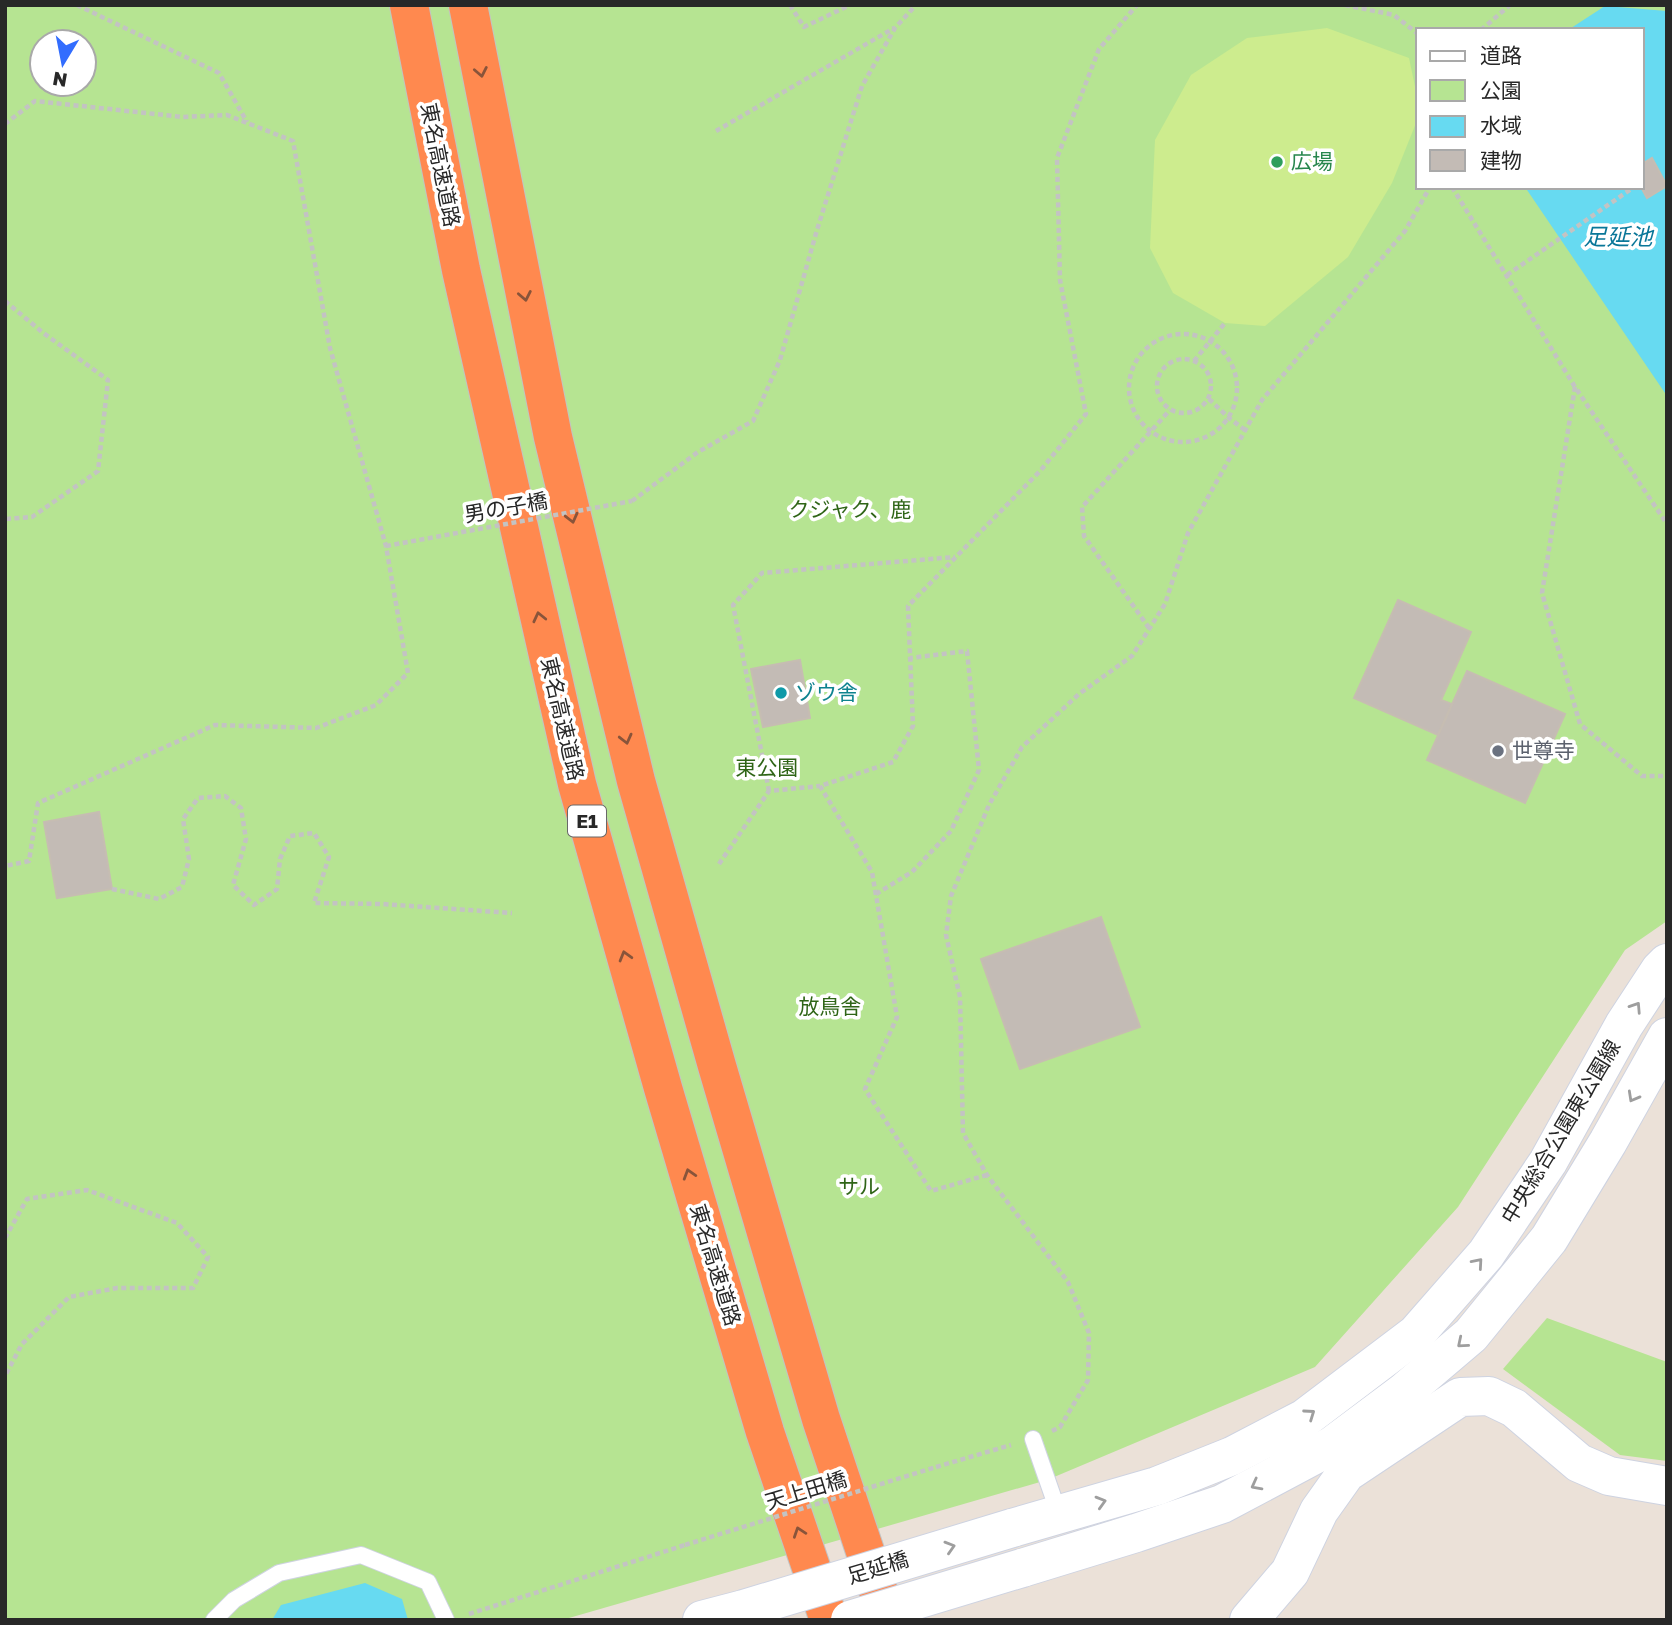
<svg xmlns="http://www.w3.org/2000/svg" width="1672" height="1625" viewBox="0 0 1672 1625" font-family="'Golos Text','Noto Sans JP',sans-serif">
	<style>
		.green { fill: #b6e492; fill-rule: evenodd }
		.pitch { fill: #cdec8e }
		.water { fill: #67daf1 }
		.building { fill: #c3bbb5; stroke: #c6bdb2; stroke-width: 2 }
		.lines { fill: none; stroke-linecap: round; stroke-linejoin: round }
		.lane-casing { stroke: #ced3e1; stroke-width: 18 }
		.secondary-casing { stroke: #ced3e1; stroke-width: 40 }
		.highway-casing { stroke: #c3c3c3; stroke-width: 40 }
		.path { stroke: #c3c3c3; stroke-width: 4.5; stroke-dasharray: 5 3.5; stroke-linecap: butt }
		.lane { stroke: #fff; stroke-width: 16 }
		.secondary { stroke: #fff; stroke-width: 38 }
		.highway { stroke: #ff894f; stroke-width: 38 }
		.secondary-bridge-casing { stroke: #ced3e1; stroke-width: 40; stroke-linecap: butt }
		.path-bridge { stroke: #c3c3c3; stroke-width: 4.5; stroke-dasharray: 5 3.5; stroke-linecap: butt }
		.secondary-bridge { stroke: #fff; stroke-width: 38 }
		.oneway { stroke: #89543a }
		.oneway2 { stroke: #9e9e9e }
		.leisure-dot { fill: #2e9e5b; stroke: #fff; stroke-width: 2.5 }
		.culture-dot { fill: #0f9aa8; stroke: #fff; stroke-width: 2.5 }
		.worship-dot { fill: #6b7280; stroke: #fff; stroke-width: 2.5 }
		.labels { text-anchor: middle; stroke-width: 7; stroke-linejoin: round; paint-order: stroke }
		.shield { fill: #fff; stroke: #686868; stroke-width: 2 }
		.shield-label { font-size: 19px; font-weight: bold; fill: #282828 }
		.leisure-label { font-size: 21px; fill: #27864d; stroke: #fff; text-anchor: start }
		.street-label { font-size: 21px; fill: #282828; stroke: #fff }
		.park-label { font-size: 21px; fill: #2f6517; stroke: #fff }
		.culture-label { font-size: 21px; fill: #0d838f; stroke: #fff; text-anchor: start }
		.worship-label { font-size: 21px; fill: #5b616d; stroke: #fff; text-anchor: start }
		.water-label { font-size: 23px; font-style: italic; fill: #0a7799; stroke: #fff }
	</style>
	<rect width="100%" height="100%" fill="#ebe1d8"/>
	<g class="green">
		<path d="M5 5H1667V921L1625 950 1458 1207 1315 1367 1047 1480 562 1620H5ZM1418 30H1642V187H1418ZM42 42H84V84H42Z"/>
		<path d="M1547 1318 1667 1362V1461L1620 1455 1503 1369Z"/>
	</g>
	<path class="pitch" d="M1327 28 1409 58 1418 101V118L1392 183 1348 257 1265 326 1225 323 1173 293 1150 248 1155 140 1191 75 1247 38Z"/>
	<g class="water">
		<path d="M1605 6 1667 11V396L1525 187H1642V30H1568Z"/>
		<path d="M365 1583 402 1599 408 1620H272L281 1605Z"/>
	</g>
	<g class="building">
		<path d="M1652 158 1667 186 1647 198 1641 187 1642 164Z"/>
		<path d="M1398 600 1471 632 1441 700 1452 704 1438 735 1354 698Z"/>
		<path d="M800 660 810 718 763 727 751 669Z"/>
		<path d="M1467 671 1565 714 1525 803 1427 760Z"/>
		<path d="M99 812 112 889 57 898 44 822Z"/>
		<path d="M1101 917 1140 1027 1020 1069 981 959Z"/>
	</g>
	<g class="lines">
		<g class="lane-casing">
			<g id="lane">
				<path d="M1033 1439 1059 1514"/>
				<path d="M214 1620 234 1600 279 1573 361 1555 428 1582 446 1620"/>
			</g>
		</g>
		<g class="secondary-casing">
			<g id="secondary">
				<path d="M1012 1528 1157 1486 1232 1456 1305 1418 1416 1334 1486 1254 1548 1162 1624 1025 1660 970 1667 963"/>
				<path d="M1022 1568 1136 1533 1222 1504 1333 1445 1404 1392 1471 1335 1549 1239 1608 1142 1667 1037"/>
				<path d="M702 1620 744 1609"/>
				<path d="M1249 1620 1290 1572 1319 1511 1346 1473 1460 1397 1489 1396 1514 1408 1579 1463 1609 1476 1667 1486"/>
			</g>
		</g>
		<g class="highway-casing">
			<g id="highway">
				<path d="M409 5 461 270 577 784 663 1088 765 1432 829 1620"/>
				<path d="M468 5 553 437 636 781 717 1066 821 1419 888 1620"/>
			</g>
		</g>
		<g class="path">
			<path d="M77 5 219 73 247 122"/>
			<path d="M790 5 804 27 850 5"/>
			<path d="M1345 5 1394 15 1418 34"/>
			<path d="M1481 30 1510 5"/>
			<path d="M5 124 35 101 183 117 227 115 293 141 330 348 386 546 408 673 376 705 316 728 215 725 38 803 29 861 5 866"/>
			<path d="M716 131 894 28"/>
			<path d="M1452 187 1575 387 1667 524"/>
			<path d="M1507 275 1634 187"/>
			<path d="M5 301 42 332 108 380 98 471 32 517 5 519"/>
			<circle cx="1183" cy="388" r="54"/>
			<circle cx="1184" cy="386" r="27"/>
			<path d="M1194 361 1225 323"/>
			<path d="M1575 387 1542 593 1580 724 1642 776H1667"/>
			<path d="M1209 399 1229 418 1245 430"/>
			<path d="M632 501 698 452 753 421 780 360 817 230 862 86 895 28 916 5"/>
			<path d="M1149 628 1084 536 1082 507 1170 410"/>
			<path d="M769 791 733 605 762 573 955 557"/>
			<path d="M719 864 769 791 820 786"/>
			<path d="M112 889 159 899 182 887 189 859 183 819 198 798 225 796 241 808 246 839 233 885 254 905 277 889 280 859 290 836 314 833 329 857 314 903 382 904 512 913"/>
			<path d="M876 894 912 872 951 831 979 770 967 651 910 658"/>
			<path d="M987 1175 931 1191 865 1089 897 1017 872 872 820 786 893 762 913 726 908 606 1041 470 1086 414 1060 280 1057 158 1099 49 1137 5"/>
			<path d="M5 1238 27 1199 87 1190 177 1223 208 1257 193 1288H117L69 1297 22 1344 5 1376"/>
			<path d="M1052 1431 1060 1427 1088 1380 1089 1333 1068 1282 987 1175 963 1133 960 997 946 935 951 896 989 805 1022 747 1079 694 1132 656 1165 604 1188 533 1262 400 1405 231 1430 187"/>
			<path d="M936 1467 1011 1445"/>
			<path d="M469 1614 685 1545"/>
		</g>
		<use href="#lane" class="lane"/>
		<use href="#secondary" class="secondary"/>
		<use href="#highway" class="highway"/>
		<g class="secondary-bridge-casing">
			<g id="secondary-bridge">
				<path d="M744 1609 1012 1528"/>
				<path d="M850 1620 1022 1568"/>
			</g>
		</g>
		<g class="path-bridge">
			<path d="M386 546 632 501"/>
			<path d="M685 1545 936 1467"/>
		</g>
		<use href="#secondary-bridge" class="secondary-bridge"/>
	</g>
	<defs><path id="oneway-chevron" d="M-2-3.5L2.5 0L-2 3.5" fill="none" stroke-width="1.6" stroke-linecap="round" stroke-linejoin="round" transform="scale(1.75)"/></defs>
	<g class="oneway">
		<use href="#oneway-chevron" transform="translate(481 72) rotate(79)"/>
		<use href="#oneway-chevron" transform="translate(525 296) rotate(79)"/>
		<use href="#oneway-chevron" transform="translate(572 518) rotate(76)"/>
		<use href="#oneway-chevron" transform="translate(539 617) rotate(-103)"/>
		<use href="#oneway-chevron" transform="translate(626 739) rotate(76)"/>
		<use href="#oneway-chevron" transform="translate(625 956) rotate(-106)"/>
		<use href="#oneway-chevron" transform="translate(689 1174) rotate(-107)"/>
		<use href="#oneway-chevron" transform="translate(799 1532) rotate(-109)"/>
	</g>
	<g class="oneway2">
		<use href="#oneway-chevron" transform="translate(1636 1007) rotate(-57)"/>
		<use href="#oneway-chevron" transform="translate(1633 1097) rotate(119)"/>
		<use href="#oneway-chevron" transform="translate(1478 1263) rotate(-49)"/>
		<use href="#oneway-chevron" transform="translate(1462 1343) rotate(140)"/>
		<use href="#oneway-chevron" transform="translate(1310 1414) rotate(-35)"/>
		<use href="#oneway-chevron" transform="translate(1256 1485) rotate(152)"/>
		<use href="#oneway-chevron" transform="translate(1101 1502) rotate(-16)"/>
		<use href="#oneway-chevron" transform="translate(950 1547) rotate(-17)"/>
	</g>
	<circle class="leisure-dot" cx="1277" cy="162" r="7"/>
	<circle class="culture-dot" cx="781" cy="693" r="7"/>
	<circle class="worship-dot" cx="1498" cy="751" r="7"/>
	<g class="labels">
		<rect class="shield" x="568" y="805.5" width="38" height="31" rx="5"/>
		<g class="shield-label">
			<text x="587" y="828">E1</text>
		</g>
		<g class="leisure-label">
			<text x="1291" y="169">広場</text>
		</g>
		<g class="street-label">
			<text transform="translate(440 165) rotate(79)" y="7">東名高速道路</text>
			<text transform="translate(506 508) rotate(-10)" y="7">男の子橋</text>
			<text transform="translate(562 719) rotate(77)" y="7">東名高速道路</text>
			<text transform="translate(1561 1132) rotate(-59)" y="7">中央総合公園東公園線</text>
			<text transform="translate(715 1265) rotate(73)" y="7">東名高速道路</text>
			<text transform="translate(806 1491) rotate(-17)" y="7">天上田橋</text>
			<text transform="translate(878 1568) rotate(-17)" y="7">足延橋</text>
		</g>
		<g class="park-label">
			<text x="850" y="517">クジャク、鹿</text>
			<text x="767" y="775">東公園</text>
			<text x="830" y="1014">放鳥舎</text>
			<text x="859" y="1194">サル</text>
		</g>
		<g class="culture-label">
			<text x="795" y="700">ゾウ舎</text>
		</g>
		<g class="worship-label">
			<text x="1512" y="758">世尊寺</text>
		</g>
		<g class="water-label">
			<text x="1618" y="245">足延池</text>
		</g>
	</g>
	<rect width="1672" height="1625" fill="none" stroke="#282828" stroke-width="14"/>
	<rect x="1416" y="28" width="228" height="161" fill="#ffffff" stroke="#a9a9a9" stroke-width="2"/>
	<rect x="1430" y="51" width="35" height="10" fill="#ffffff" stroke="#a9a9a9" stroke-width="2"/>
	<text x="1480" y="63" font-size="21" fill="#282828">道路</text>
	<rect x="1430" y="80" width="35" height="21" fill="#b6e492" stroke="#a9a9a9" stroke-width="2"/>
	<text x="1480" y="98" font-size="21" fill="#282828">公園</text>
	<rect x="1430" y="116" width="35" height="21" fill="#67daf1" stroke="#a9a9a9" stroke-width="2"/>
	<text x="1480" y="133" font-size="21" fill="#282828">水域</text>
	<rect x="1430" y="150" width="35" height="21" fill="#c3bbb5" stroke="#a9a9a9" stroke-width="2"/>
	<text x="1480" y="168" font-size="21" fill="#282828">建物</text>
	<g transform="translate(63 63) rotate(190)"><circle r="33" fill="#ffffff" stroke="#a9a9a9" stroke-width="2"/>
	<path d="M0-5L12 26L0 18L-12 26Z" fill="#326dfe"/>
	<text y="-10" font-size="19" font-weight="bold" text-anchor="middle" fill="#282828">N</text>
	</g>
</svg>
